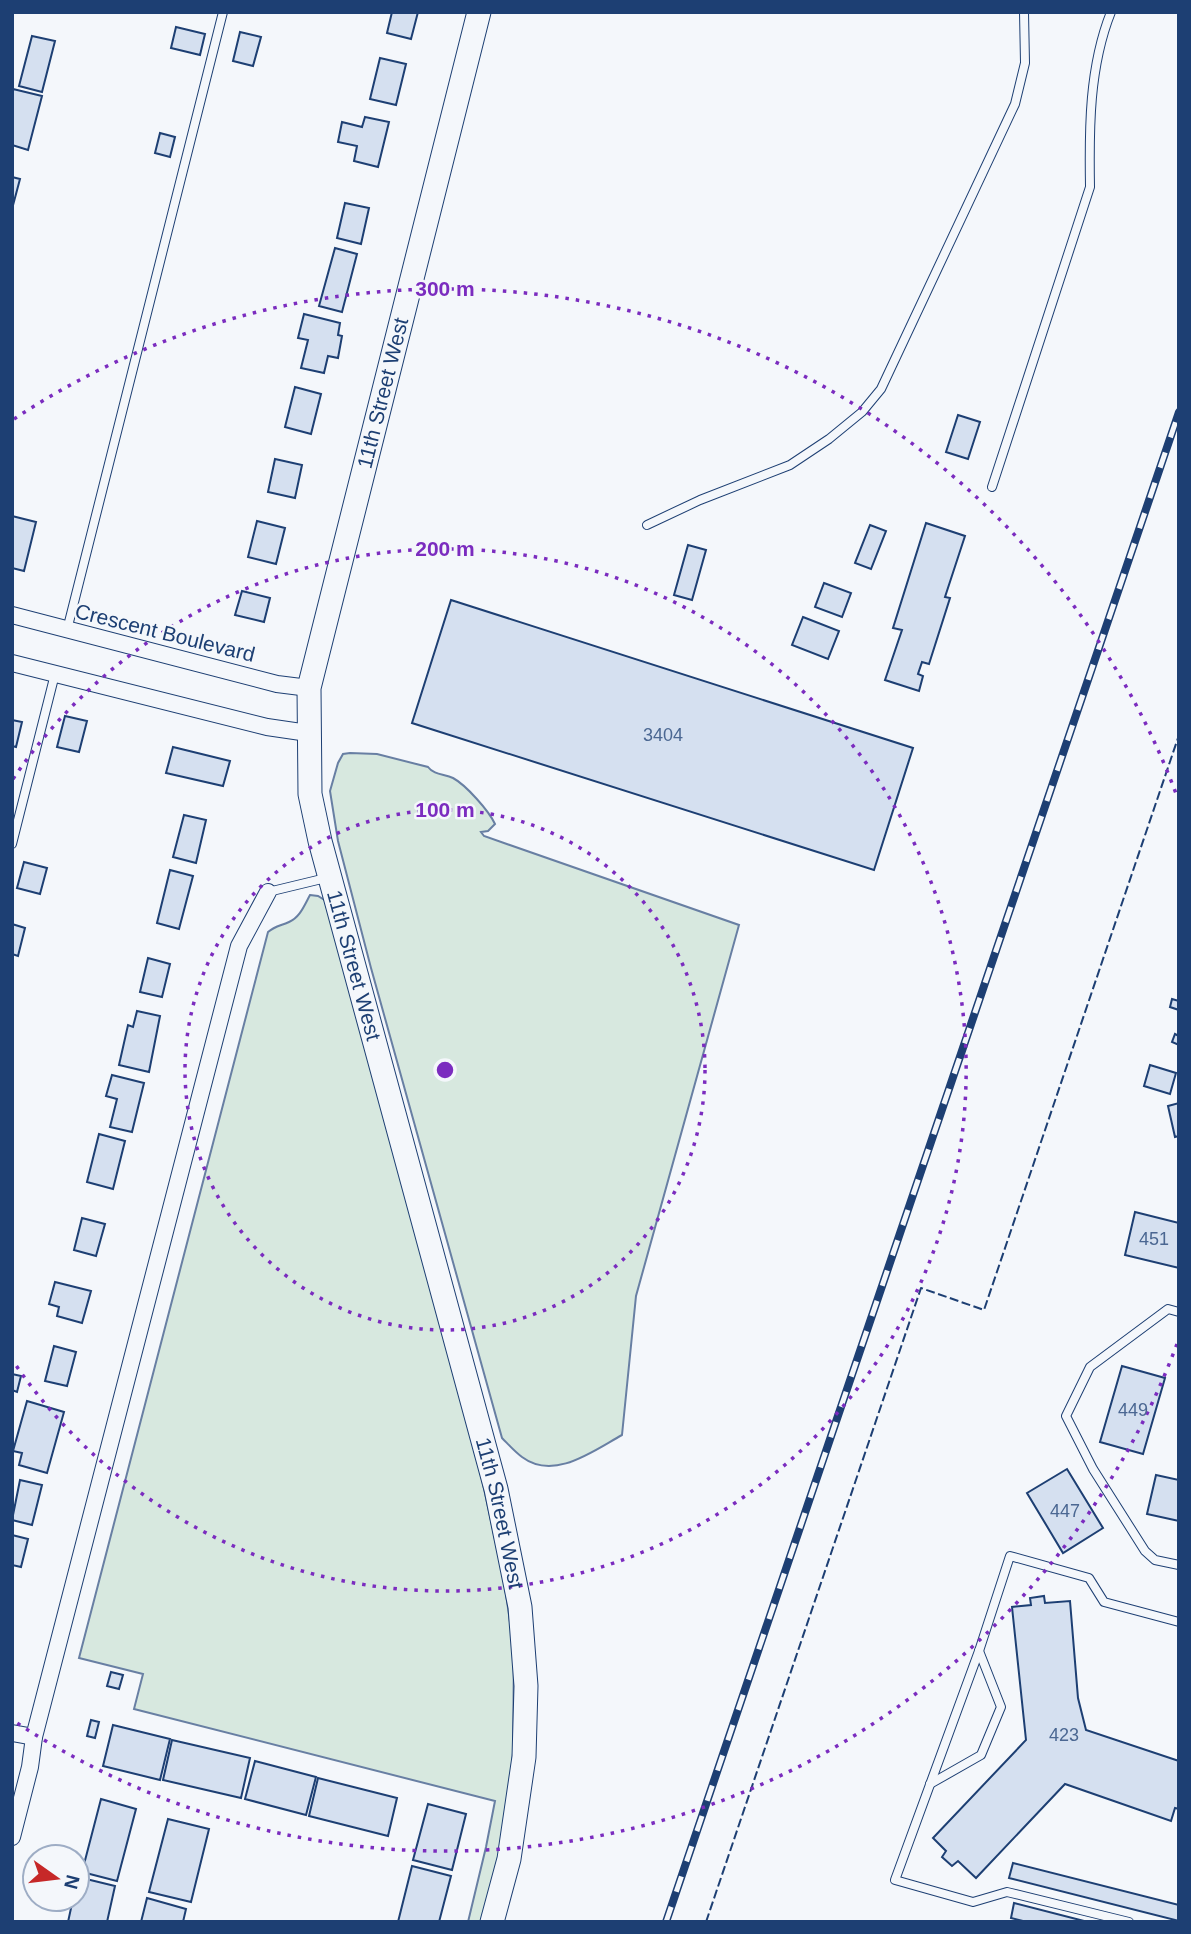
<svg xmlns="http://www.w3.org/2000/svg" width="1191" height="1934" viewBox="0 0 1191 1934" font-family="Helvetica,sans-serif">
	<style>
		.green { fill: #d7e8df; stroke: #687fa3; stroke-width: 2 }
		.building { fill: #d5e0f0; stroke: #1d3f73; stroke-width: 2 }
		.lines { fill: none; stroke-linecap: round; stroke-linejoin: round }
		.lane-casing { stroke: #1d3f73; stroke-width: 10 }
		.street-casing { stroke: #1d3f73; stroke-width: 18 }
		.secondary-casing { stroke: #1d3f73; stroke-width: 25 }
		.lane { stroke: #f4f7fb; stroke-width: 8 }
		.street { stroke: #f4f7fb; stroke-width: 16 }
		.secondary { stroke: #f4f7fb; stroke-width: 23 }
		.rail-casing { stroke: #1d3f73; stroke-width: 8 }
		.rail { stroke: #f4f7fb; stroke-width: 5; stroke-dasharray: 16; stroke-linecap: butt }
		.fence { stroke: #1d3f73; stroke-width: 2; stroke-dasharray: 9 3.5; stroke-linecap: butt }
		.ring { fill: none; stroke: #7b2cbf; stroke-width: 3.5; stroke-dasharray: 3.5 7 }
		.labels { text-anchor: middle; stroke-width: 5; stroke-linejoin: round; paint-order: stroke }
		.number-label { font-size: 18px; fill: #4b6792 }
		.street-label { font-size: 21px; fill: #1d3f73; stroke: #f4f7fb }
		.centre { fill: #7b2cbf; stroke: #f4f7fb; stroke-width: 3.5 }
		.ring-label { font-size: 21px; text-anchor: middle; font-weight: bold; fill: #7b2cbf; stroke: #f4f7fb; stroke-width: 5; stroke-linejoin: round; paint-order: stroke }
	</style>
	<rect width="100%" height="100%" fill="#f4f7fb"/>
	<g class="green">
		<path d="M350 753 377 754 428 767C434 775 444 774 453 778 466 785 489 811 495 824L488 831 481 832 484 836 739 925 636 1296 622 1435C593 1451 554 1481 522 1457 515 1452 508 1444 502 1438L371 968 338 841 330 791 338 763 343 754Z"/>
		<path d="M310 895 318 896 326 901 481 1475 504 1580 514 1650 513 1753 506 1827 483 1922H468L486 1847 495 1801 134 1709 143 1674 79 1658 268 932C275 926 280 926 289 922 300 917 304 906 310 895Z"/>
	</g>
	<g class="building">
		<path d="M392 12H418L411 39 387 33Z"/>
		<path d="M176 27 205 34 200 55 171 48Z"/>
		<path d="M240 32 261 37 253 66 233 61Z"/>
		<path d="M32 36 55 41 42 92 19 86Z"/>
		<path d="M380 58 406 64 396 105 370 99Z"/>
		<path d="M13 89 42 96 28 150 12 145Z"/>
		<path d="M365 117 389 122 378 167 354 161 357 146 338 142 342 122 362 127Z"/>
		<path d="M160 133 175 137 170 157 155 153Z"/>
		<path d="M12 177 20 179 12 209Z"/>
		<path d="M345 203 369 208 361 244 337 238Z"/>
		<path d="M335 248 357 254 342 312 319 306Z"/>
		<path d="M304 314 340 323 338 335 342 336 338 358 328 356 324 373 301 368 308 340 298 338Z"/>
		<path d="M295 387 321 394 311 434 285 427Z"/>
		<path d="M958 415 980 422 968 459 946 452Z"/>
		<path d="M275 459 302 465 295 498 268 492Z"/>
		<path d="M12 516 36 522 24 571 12 568Z"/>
		<path d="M257 521 285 528 276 564 248 557Z"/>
		<path d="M926 523 965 536 945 597 950 598 929 664 922 662 918 674 923 676 919 691 885 680 902 630 893 628Z"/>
		<path d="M870 525 886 531 871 569 855 563Z"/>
		<path d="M688 545 706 550 692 600 674 595Z"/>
		<path d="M824 583 851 593 842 617 815 607Z"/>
		<path d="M242 591 270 598 264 622 235 615Z"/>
		<path d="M451 600 913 748 874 870 412 723Z"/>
		<path d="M803 617 839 631 828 659 792 645Z"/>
		<path d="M65 716 87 721 79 752 57 747Z"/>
		<path d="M12 720 22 722 16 747 12 746Z"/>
		<path d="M173 747 230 761 223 786 166 773Z"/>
		<path d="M184 815 206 820 196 863 173 857Z"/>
		<path d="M24 862 47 868 40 894 17 888Z"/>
		<path d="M170 870 193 876 179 929 157 923Z"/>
		<path d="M12 924 25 928 18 956 12 954Z"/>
		<path d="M148 958 170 964 162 997 140 992Z"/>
		<path d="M1172 999 1179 1001V1010L1170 1007Z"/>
		<path d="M137 1011 160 1016 149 1072 119 1065 128 1025 133 1027Z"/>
		<path d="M1175 1034 1179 1036V1045L1172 1042Z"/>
		<path d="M1150 1065 1176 1073 1170 1094 1144 1086Z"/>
		<path d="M112 1075 144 1083 132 1132 110 1127 117 1099 106 1096Z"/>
		<path d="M1179 1103V1136L1175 1137 1168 1106Z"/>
		<path d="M99 1134 125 1141 113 1189 87 1182Z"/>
		<path d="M1135 1212 1179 1223V1268L1125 1255Z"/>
		<path d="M82 1218 105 1224 96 1256 74 1250Z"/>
		<path d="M55 1282 91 1291 82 1323 57 1316 59 1307 49 1304Z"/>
		<path d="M54 1346 76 1352 67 1386 45 1381Z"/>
		<path d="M1122 1366 1165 1378 1143 1454 1100 1442Z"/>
		<path d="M12 1374 21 1376 17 1392 12 1390Z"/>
		<path d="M27 1401 64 1412 47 1473 19 1465 22 1453 13 1451Z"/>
		<path d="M1067 1469 1103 1528 1063 1553 1027 1493Z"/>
		<path d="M1156 1475 1179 1480V1521L1147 1514Z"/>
		<path d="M20 1480 42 1485 32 1525 12 1520Z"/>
		<path d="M12 1535 28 1539 21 1567 12 1565Z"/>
		<path d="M1044 1596 1045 1603 1070 1601 1078 1698 1086 1730 1179 1761V1809L1175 1808 1171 1821 1065 1784 976 1878 958 1861 952 1866 942 1857 946 1851 933 1838 1026 1740 1012 1607 1031 1605 1030 1598Z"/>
		<path d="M111 1672 123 1675 119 1689 107 1686Z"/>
		<path d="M91 1720 99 1722 95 1738 87 1736Z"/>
		<path d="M113 1725 170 1739 160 1780 103 1766Z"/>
		<path d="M172 1740 250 1758 241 1798 163 1780Z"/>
		<path d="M255 1761 316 1777 306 1815 245 1799Z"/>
		<path d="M318 1778 397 1798 388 1836 309 1816Z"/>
		<path d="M101 1799 136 1809 117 1881 82 1872Z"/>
		<path d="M428 1804 466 1814 452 1870 413 1860Z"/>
		<path d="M168 1819 209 1829 191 1902 149 1892Z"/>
		<path d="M1013 1863 1179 1905V1921L1009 1878Z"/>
		<path d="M412 1866 451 1876 439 1922H398Z"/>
		<path d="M78 1877 115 1886 107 1922H68L73 1899H77Z"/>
		<path d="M147 1898 186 1909 183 1922H141Z"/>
		<path d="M1014 1903 1088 1922H1027L1011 1918Z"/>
	</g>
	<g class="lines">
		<g class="lane-casing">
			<g id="lane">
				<path d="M992 487 1090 187C1089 129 1089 67 1111 12"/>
				<path d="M647 525 700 500 790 465 829 439 862 412 881 389 1015 104 1025 63 1024 12"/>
				<path d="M67 630 223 12"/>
				<path d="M12 844 55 674"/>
				<path d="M268 892 326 878"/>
				<path d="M1179 1312 1168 1309 1090 1367 1066 1416 1093 1469 1145 1551 1155 1560 1179 1565"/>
				<path d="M930 1784 981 1755 1001 1707 979 1651"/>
				<path d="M1129 1922 1007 1892 973 1902 895 1880 979 1651 1010 1556 1089 1578 1104 1602 1179 1622"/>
			</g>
		</g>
		<g class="street-casing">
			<g id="street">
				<path d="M12 615 277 684 309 688"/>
				<path d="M12 663 267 727 308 733"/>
				<path d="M12 1733 34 1737"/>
				<path d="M12 1837 30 1767 34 1737 239 946 268 892"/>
			</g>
		</g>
		<g class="secondary-casing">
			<g id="secondary">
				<path id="s1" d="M479 12 309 688 310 794 320 841 496 1489 520 1607 526 1686 524 1757 509 1859 492 1922"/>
			</g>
		</g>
		<use href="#lane" class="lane"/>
		<use href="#street" class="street"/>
		<use href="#secondary" class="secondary"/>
		<g class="rail-casing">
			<path id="rail" d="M666 1922 1179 412"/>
		</g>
		<use href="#rail" class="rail"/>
		<path class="fence" d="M706 1922 921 1288 984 1310 1179 735"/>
	</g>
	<g class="ring">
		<circle cx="445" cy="1070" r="260"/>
		<path d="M13 779A521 521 0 1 1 13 1361"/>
		<path d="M1177 1344A781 781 0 0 1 14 1721M14 419A781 781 0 0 1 1177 796"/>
	</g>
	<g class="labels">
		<g class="number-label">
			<text x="663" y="741">3404</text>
			<text x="1154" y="1245">451</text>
			<text x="1133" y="1416">449</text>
			<text x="1065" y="1517">447</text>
			<text x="1064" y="1741">423</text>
		</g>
		<g class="street-label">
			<text transform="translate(383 393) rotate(-76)" y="7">11th Street West</text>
			<text transform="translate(165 633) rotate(14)" y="7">Crescent Boulevard</text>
			<text dy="7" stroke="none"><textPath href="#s1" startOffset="980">11th Street West</textPath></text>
			<text dy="7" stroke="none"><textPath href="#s1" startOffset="1547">11th Street West</textPath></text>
		</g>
	</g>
	<circle cx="445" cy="1070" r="10" class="centre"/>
	<g class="ring-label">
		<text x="445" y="296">300 m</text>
		<text x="445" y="556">200 m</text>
		<text x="445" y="817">100 m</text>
	</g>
	<rect width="1191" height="1934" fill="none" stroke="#1d3f73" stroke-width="28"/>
	<g transform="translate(56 1878) rotate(104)"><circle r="33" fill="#f4f7fb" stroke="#9eadc5" stroke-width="2"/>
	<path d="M0-5L12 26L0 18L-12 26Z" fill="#c62828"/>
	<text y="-10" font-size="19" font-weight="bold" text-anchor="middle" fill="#1d3f73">N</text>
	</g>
</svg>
